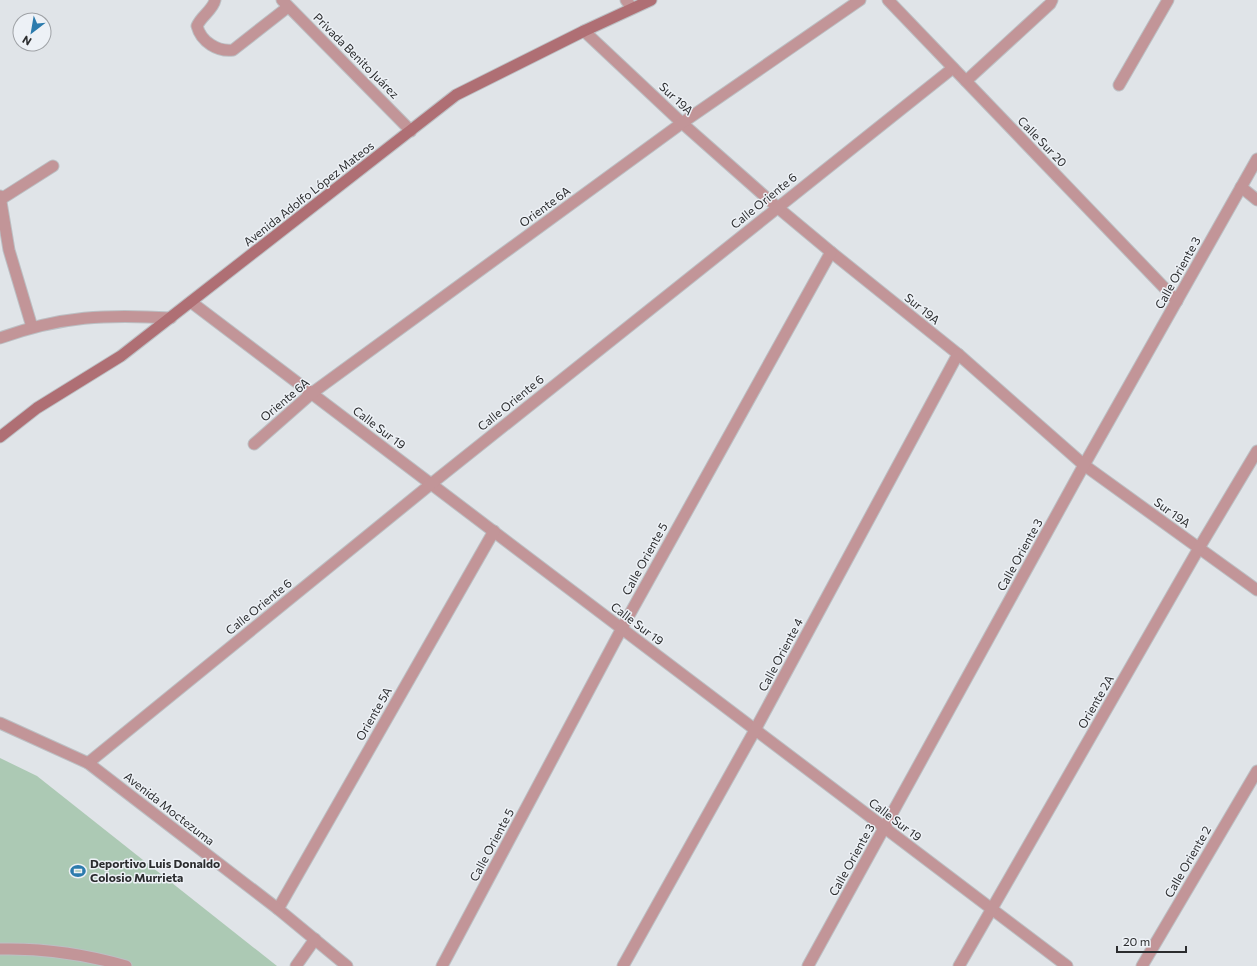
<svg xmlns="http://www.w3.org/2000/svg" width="1257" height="966" viewBox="0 0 1257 966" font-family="Commissioner,sans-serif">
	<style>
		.green { fill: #acc9b4 }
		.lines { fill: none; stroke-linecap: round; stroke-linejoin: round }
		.service-casing { stroke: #bcbfc3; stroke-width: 13 }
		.minor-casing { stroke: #bcbfc3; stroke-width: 13 }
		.tertiary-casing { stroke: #bcbfc3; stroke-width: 13 }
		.secondary-casing { stroke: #bcbfc3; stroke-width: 13 }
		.service { stroke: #c29598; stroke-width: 11 }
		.minor { stroke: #c29598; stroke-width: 11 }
		.tertiary { stroke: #c29598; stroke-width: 11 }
		.secondary { stroke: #af6f74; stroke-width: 11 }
		.labels { text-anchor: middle; stroke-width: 3; stroke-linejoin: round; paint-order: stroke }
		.street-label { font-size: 12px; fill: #2b2c2e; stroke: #edf1f6 }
		.poi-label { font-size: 12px; font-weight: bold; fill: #2b2c2e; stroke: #edf1f6; text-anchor: start }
	</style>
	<rect width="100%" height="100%" fill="#e0e4e8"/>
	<path class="green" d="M0 758 37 776 277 966H0Z"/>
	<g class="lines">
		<g class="service-casing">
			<g id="service">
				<path d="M0 949C43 948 85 954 126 966"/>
				<path d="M296 966 315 939"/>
			</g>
		</g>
		<g class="minor-casing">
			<g id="minor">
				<path d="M215 0C213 10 201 16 197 26 201 42 218 52 233 50L288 7"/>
				<path d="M282 0 411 131"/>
				<path d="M626 0 632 8"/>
				<path d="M888 0 1177 301"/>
				<path d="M584 31 682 123 777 207 831 252 958 354 1084 465 1257 590"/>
				<path d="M966 81 1050 4 1052 0"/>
				<path d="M1119 85 1168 0"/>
				<path d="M1241 187 1257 200"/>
				<path d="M0 196 9 250 32 327"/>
				<path d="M1 199 53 166"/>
				<path d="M191 302 1067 966"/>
				<path d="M0 338C61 316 107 314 171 318"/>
				<path d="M254 444 312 393 682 123 860 0"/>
				<path d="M88 763 431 484 953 68"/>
				<path d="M278 909 494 531"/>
				<path d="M442 966 622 628 831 252"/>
				<path d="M623 966 755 730 958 354"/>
				<path d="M808 966 1084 465 1257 159"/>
				<path d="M959 966 1199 548 1257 451"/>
				<path d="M1142 966 1257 771"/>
			</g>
		</g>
		<g class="tertiary-casing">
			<path id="tertiary" d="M0 723 88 763 278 909 347 966"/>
		</g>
		<g class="secondary-casing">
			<path id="secondary" d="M0 437 37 408 121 356 456 95 584 31 651 0"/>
		</g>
		<use href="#service" class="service"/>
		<use href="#minor" class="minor"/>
		<use href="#tertiary" class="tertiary"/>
		<use href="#secondary" class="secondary"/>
	</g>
	<defs>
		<g id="stadium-bare" transform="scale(1.2)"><path d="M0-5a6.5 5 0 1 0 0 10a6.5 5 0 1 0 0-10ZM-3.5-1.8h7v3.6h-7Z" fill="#2c7bad" stroke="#edf1f6" stroke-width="2.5" paint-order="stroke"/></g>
	</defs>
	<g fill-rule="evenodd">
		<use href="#stadium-bare" x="78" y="871"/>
	</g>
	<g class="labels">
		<g class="street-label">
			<text transform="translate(356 56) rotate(45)" y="4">Privada Benito Juárez</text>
			<text transform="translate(676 99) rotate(43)" y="4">Sur 19A</text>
			<text transform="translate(1042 142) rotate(46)" y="4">Calle Sur 20</text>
			<text transform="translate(309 194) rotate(-38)" y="4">Avenida Adolfo López Mateos</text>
			<text transform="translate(764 201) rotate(-39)" y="4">Calle Oriente 6</text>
			<text transform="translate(545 207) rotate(-36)" y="4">Oriente 6A</text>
			<text transform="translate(1178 273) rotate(-61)" y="4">Calle Oriente 3</text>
			<text transform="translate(922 309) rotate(39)" y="4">Sur 19A</text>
			<text transform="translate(285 400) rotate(-40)" y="4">Oriente 6A</text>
			<text transform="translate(511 403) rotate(-39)" y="4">Calle Oriente 6</text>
			<text transform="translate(379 428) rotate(37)" y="4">Calle Sur 19</text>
			<text transform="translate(1172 513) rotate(36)" y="4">Sur 19A</text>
			<text transform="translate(1020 555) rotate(-61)" y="4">Calle Oriente 3</text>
			<text transform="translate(645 559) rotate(-61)" y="4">Calle Oriente 5</text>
			<text transform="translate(259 607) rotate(-39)" y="4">Calle Oriente 6</text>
			<text transform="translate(637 624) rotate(37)" y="4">Calle Sur 19</text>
			<text transform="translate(781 655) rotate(-62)" y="4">Calle Oriente 4</text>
			<text transform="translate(1096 702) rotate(-60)" y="4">Oriente 2A</text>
			<text transform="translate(374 714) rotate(-60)" y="4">Oriente 5A</text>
			<text transform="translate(169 809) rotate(38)" y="4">Avenida Moctezuma</text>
			<text transform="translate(895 820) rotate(37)" y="4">Calle Sur 19</text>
			<text transform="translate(492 845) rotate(-62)" y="4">Calle Oriente 5</text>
			<text transform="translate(852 860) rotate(-61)" y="4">Calle Oriente 3</text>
			<text transform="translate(1188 862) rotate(-60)" y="4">Calle Oriente 2</text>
		</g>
		<g class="poi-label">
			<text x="90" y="868">Deportivo Luis Donaldo<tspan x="90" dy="14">Colosio Murrieta</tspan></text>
		</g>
	</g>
	<g transform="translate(32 32) rotate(211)"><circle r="19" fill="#edf1f6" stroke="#9fa2a6"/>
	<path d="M0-3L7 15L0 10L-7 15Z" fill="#2c7bad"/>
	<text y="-6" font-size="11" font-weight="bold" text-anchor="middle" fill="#2b2c2e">N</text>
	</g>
	<path d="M1117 946v6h69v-6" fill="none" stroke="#2b2c2e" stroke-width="2"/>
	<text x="1123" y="946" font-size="12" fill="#2b2c2e" stroke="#edf1f6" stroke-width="3" paint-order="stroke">20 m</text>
</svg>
